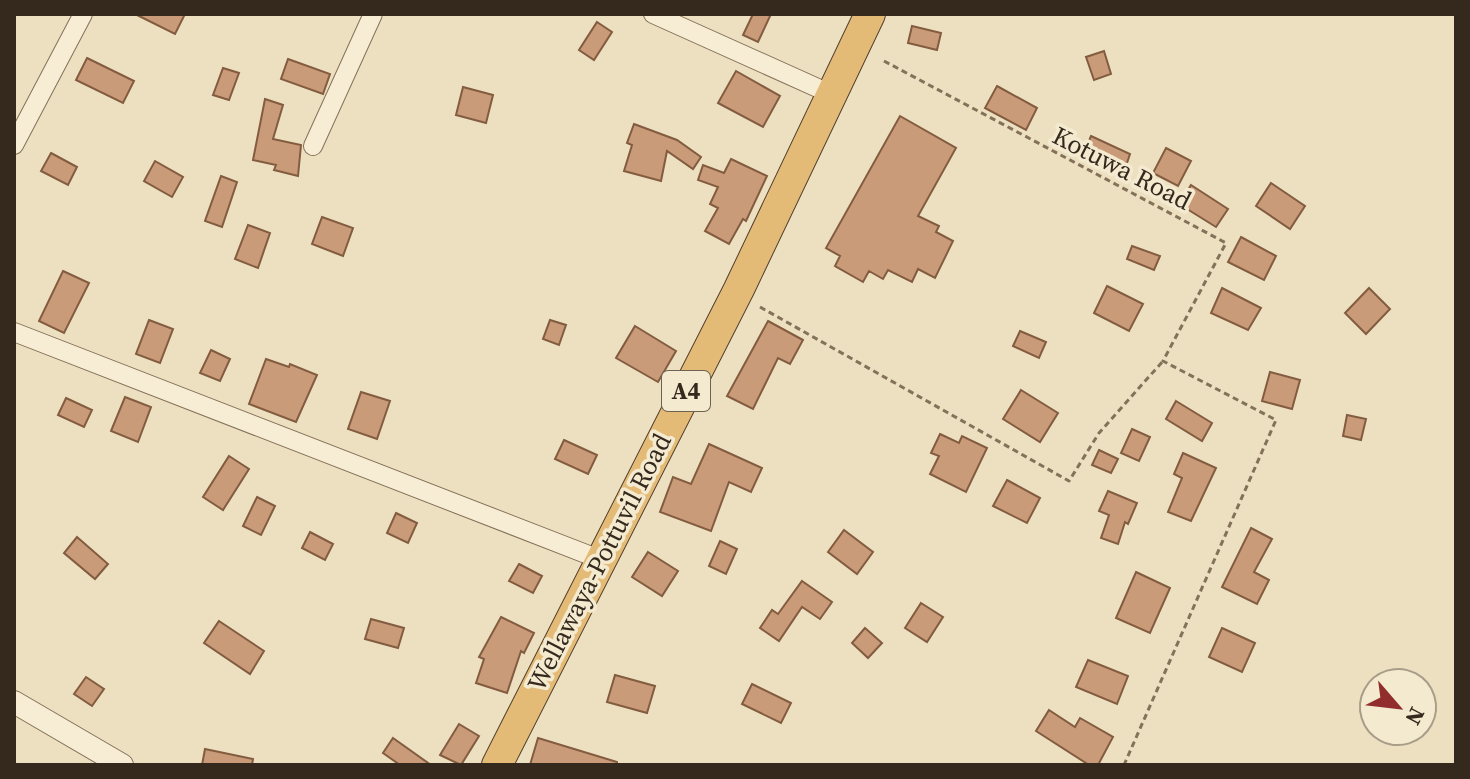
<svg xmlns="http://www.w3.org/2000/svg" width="1470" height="779" viewBox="0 0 1470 779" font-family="'Source Serif 4',serif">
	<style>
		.building { fill: #c99b78; stroke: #835c40; stroke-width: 2 }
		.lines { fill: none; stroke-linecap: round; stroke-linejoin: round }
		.minor-casing { stroke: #847159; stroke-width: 20 }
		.tertiary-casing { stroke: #847159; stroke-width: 24 }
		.trunk-casing { stroke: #523f2e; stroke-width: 32 }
		.path { stroke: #847159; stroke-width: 3; stroke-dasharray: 6 4; stroke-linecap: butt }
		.minor { stroke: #f7edd4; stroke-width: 18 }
		.tertiary { stroke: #f7edd4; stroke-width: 22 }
		.trunk { stroke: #e4bb76; stroke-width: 30 }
		.labels { text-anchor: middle; stroke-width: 7; stroke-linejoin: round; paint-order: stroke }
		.shield { fill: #f4ead0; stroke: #6e6353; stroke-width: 2 }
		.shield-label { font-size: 24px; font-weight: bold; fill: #35291d }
		.street-label { font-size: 26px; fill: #35291d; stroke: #f4ead0 }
	</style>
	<rect width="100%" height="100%" fill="#ece0c1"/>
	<g class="building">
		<path d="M135 14H185L175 34Z"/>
		<path d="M753 14H771L758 42 743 35Z"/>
		<path d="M597 22 612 32 594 60 579 50Z"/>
		<path d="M912 26 941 33 937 50 908 43Z"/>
		<path d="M1104 51 1111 74 1094 80 1086 57Z"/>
		<path d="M87 58 134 81 123 103 76 80Z"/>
		<path d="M288 59 330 74 323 94 281 79Z"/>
		<path d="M223 68 239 73 229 100 213 95Z"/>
		<path d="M736 71 780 96 763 127 718 103Z"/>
		<path d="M997 86 1037 108 1026 130 985 108Z"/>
		<path d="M463 87 493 95 486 123 456 115Z"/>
		<path d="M265 99 283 105 273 139 301 145 298 176 274 170 276 165 253 160Z"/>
		<path d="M900 116 956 148 918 216 939 226 936 232 953 241 935 278 918 269 912 282 888 270 883 279 869 271 863 282 835 266 840 256 826 248Z"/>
		<path d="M634 124 677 140 701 157 693 169 667 151 661 181 624 171 632 145 627 143Z"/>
		<path d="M1091 136 1130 154 1124 172 1083 154Z"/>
		<path d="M1166 148 1191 161 1178 186 1153 173Z"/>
		<path d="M51 153 77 167 68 185 41 171Z"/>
		<path d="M731 159 767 176 746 221 743 219 729 244 705 231 718 208 710 204 718 187 698 180 703 165 724 173Z"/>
		<path d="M155 161 183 177 172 197 144 181Z"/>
		<path d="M221 176 237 182 222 227 205 221Z"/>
		<path d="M1271 183 1305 206 1290 229 1256 206Z"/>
		<path d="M1191 185 1228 209 1216 227 1179 204Z"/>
		<path d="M322 217 353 228 343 256 312 244Z"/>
		<path d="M248 225 270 233 258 268 235 259Z"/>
		<path d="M1241 237 1276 256 1264 280 1228 262Z"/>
		<path d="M1132 246 1160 256 1154 270 1127 259Z"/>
		<path d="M63 271 89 283 64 333 39 321Z"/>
		<path d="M1107 286 1143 304 1129 331 1094 313Z"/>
		<path d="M1222 288 1261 308 1248 330 1211 313Z"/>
		<path d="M1369 288 1390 309 1366 334 1345 313Z"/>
		<path d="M149 320 173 329 160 363 136 354Z"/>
		<path d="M550 320 566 325 559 345 543 339Z"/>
		<path d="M768 321 803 340 790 364 778 358 753 409 727 396Z"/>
		<path d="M635 326 676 351 658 382 616 358Z"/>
		<path d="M1020 331 1046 342 1039 358 1013 346Z"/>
		<path d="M211 350 230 359 220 381 200 373Z"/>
		<path d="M266 359 289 367 290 364 317 375 296 422 249 404Z"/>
		<path d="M1270 372 1300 380 1292 409 1262 401Z"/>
		<path d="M1021 390 1058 413 1040 442 1003 419Z"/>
		<path d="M361 392 390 401 377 439 348 429Z"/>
		<path d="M125 397 151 407 138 442 111 431Z"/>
		<path d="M66 398 92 410 84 427 58 415Z"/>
		<path d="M1176 401 1212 423 1202 441 1166 419Z"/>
		<path d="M1347 415 1366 419 1361 440 1343 436Z"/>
		<path d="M1132 429 1150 437 1139 461 1121 453Z"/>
		<path d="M940 434 959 443 962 436 987 448 966 492 930 474 939 456 931 453Z"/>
		<path d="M564 440 597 455 588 474 555 459Z"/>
		<path d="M709 444 762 468 751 492 729 482 711 531 660 512 673 477 691 484Z"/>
		<path d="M1099 450 1118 459 1111 473 1092 465Z"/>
		<path d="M1183 453 1216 468 1191 521 1168 512 1182 478 1174 474Z"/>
		<path d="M229 456 249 469 223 510 203 497Z"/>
		<path d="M1007 480 1040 498 1027 523 993 506Z"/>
		<path d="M1108 491 1137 503 1128 524 1125 522 1118 544 1101 538 1109 515 1099 511Z"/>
		<path d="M257 497 275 506 261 535 243 526Z"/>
		<path d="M396 513 417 523 408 543 387 533Z"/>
		<path d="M1251 528 1272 539 1254 572 1269 580 1257 604 1222 587Z"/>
		<path d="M844 530 873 552 857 574 828 552Z"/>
		<path d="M310 532 333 544 325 560 302 548Z"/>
		<path d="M77 537 108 564 95 579 64 553Z"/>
		<path d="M720 541 737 549 726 574 709 566Z"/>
		<path d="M648 552 678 571 662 596 632 577Z"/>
		<path d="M519 564 542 576 533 593 509 581Z"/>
		<path d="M1136 572 1170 588 1150 633 1116 618Z"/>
		<path d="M802 581 832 602 820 619 802 607 779 641 760 628 772 610 778 614Z"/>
		<path d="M921 603 943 617 927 642 905 628Z"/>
		<path d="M501 617 534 633 524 653 521 651 507 693 476 683 484 659 479 657Z"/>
		<path d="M371 619 404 628 398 648 365 639Z"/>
		<path d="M219 621 264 651 250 674 204 643Z"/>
		<path d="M865 628 882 643 868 658 852 643Z"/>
		<path d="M1222 628 1255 643 1242 672 1209 657Z"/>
		<path d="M1088 660 1128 676 1117 704 1076 687Z"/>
		<path d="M615 675 655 686 647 713 607 702Z"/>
		<path d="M86 677 104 689 92 706 74 694Z"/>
		<path d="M752 684 791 703 781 723 742 704Z"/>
		<path d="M1049 710 1075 727 1080 718 1113 737 1098 765H1089L1036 731Z"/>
		<path d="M459 724 479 736 461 765 440 755Z"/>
		<path d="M393 738 431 765H400L383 753Z"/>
		<path d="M538 738 617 762V765H530Z"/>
		<path d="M205 749 253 759 252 765H202Z"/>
	</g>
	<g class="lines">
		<g class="minor-casing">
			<g id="minor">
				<path d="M653 14 831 94"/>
				<path d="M14 145 83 14"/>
				<path d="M313 146 373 14"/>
				<path d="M14 332 599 559"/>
			</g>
		</g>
		<g class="tertiary-casing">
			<path id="tertiary" d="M14 702 122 765"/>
		</g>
		<g class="trunk-casing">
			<path id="trunk" d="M497 765 739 289 870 14"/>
		</g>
		<g class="path">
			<path d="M884 61 1226 243 1163 361 1276 420 1124 765"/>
			<path d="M760 307 1069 481 1099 433 1163 361"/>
		</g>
		<use href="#minor" class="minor"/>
		<use href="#tertiary" class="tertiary"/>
		<use href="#trunk" class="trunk"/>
	</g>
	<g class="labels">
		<rect class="shield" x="662" y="371" width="48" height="40" rx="6"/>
		<g class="shield-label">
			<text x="686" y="399">A4</text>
		</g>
		<g class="street-label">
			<text transform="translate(1122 168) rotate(27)" y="9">Kotuwa Road</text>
			<text transform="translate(599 562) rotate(-63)" y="9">Wellawaya-Pottuvil Road</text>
		</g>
	</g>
	<rect width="1470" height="779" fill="none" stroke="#35291d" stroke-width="32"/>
	<g transform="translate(1398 707) rotate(118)"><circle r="38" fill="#f4ead0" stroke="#a89d88" stroke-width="2"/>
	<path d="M0-6L14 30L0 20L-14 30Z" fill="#912d2c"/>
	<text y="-12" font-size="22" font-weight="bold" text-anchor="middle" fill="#35291d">N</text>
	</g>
</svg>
